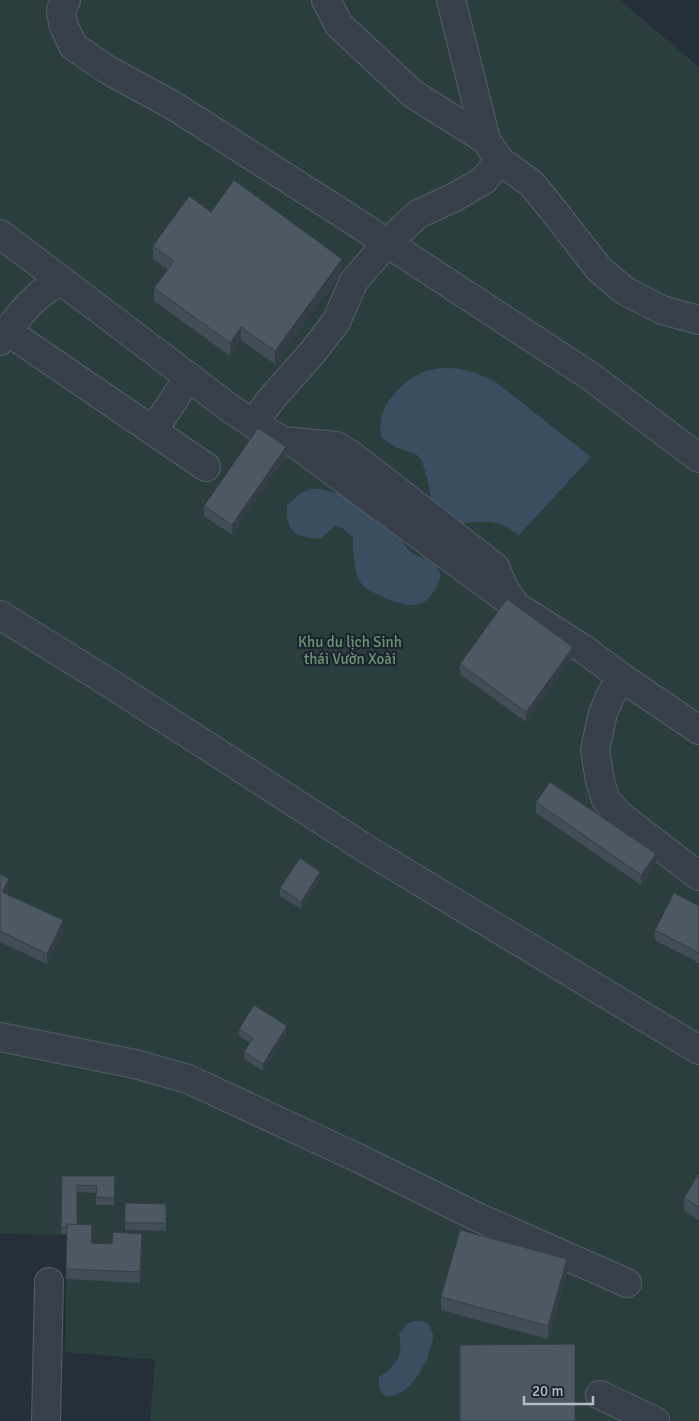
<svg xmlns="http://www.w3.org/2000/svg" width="699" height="1421" viewBox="0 0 699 1421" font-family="Signika,sans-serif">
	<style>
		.green { fill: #293e3d }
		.water { fill: #3a4e62 }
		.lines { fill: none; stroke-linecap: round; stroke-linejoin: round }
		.minor-casing { stroke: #555e68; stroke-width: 30 }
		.minor { stroke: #37404a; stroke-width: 28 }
		.wall { fill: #414d57 }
		.shaded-wall { fill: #353e47 }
		.building { fill: #4c5965; stroke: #353e47 }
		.labels { text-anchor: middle; stroke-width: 4.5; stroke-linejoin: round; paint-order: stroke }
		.park-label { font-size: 15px; fill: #6b9571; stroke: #1c252f }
	</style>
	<rect width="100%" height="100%" fill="#242f39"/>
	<path class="green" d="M0 0H620L699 67V1421H150L155 1360 65 1352 67 1235 0 1234Z"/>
	<g class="water">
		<path d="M442 368C462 367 479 373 497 383L591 457 519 535C495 517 483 522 455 524L431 506 429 485 422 461 416 454 397 448 381 437C381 432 380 426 381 421 384 400 406 378 426 371 431 370 437 369 442 368Z"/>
		<path d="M311 489H321L342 495 389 524 410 552C426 563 432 552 441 576 429 609 414 611 384 597 377 594 364 589 361 583 353 571 353 551 353 537L342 528 335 526 320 539C295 537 286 533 287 506L299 494Z"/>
		<path d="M414 1321H421L429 1324C430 1328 433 1332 433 1335 433 1351 417 1382 405 1390 399 1394 393 1396 386 1397 379 1391 378 1387 379 1377 396 1366 404 1356 399 1334L407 1324Z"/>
	</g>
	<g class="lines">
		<g class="minor-casing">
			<g id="minor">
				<path d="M66 0 61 10 63 24 73 46 108 70 174 106 340 212 590 376 699 458"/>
				<path d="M326 0 339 25 413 94 486 140"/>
				<path d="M451 0 486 140 499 160 532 184 553 210 599 269 625 291 662 310 699 320"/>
				<path d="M0 234 62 281"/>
				<path d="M7 331 206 467"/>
				<path d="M0 341C17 318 35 292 62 281L231 409 255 425 263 410 273 397 312 353 336 322 354 281 387 243 418 214 455 197 484 180 499 160"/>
				<path d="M255 425 283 441 336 446 350 454 495 567 504 588 516 606 585 650 621 677 610 697 603 713 595 750 600 781 606 800 619 815 699 876"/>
				<path d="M153 431 189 377"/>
				<path d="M293 442 509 601"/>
				<path d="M0 615 111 684 371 852 699 1050"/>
				<path d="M621 677 699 730"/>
				<path d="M0 1037 135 1064 188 1079 358 1158 473 1215 627 1283"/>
				<path d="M600 1395 655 1421"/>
				<path d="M46 1421 49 1282"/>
			</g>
		</g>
		<use href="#minor" class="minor"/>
	</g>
	<g class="wall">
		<path d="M211 212 342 272 275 364 241 340 230 356 154 301V288L168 270 153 259V246Z"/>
		<path d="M286 457 232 535 204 516V506Z"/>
		<path d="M573 657 526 722 460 674V664Z"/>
		<path d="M536 802 656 864 641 885 536 813Z"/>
		<path d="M0 874 9 889 6 894 63 931 47 964 0 942Z"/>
		<path d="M320 879 301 909 280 896V888Z"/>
		<path d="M699 906V963L655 940V930Z"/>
		<path d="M239 1029 287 1033 263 1071 244 1059V1052L250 1043 239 1036Z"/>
		<path d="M699 1173V1220L684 1211V1198Z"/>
		<path d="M62 1176H115L114 1205H96V1193L77 1192V1225L92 1235 91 1243 142 1244 140 1283 66 1279 67 1234H61Z"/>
		<path d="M125 1203 166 1204V1231L125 1230Z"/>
		<path d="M567 1272 548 1339 441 1310V1297Z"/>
	</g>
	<g class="shaded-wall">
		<path d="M342 259V272L275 364V351Z"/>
		<path d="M241 327V340L230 356V343Z"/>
		<path d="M286 447V457L232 535V525Z"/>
		<path d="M573 647V657L526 722V712Z"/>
		<path d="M656 854V864L641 885V875Z"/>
		<path d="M320 872V879L301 909V902Z"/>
		<path d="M9 879V889L2 902V892Z"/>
		<path d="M63 920V931L47 964V954Z"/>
		<path d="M287 1026V1033L263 1071V1064Z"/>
		<path d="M142 1234V1244L140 1283V1272Z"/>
		<path d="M567 1259V1272L548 1339V1326Z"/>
	</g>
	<g class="building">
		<path d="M234 180 342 259 275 351 241 327 230 343 154 288 174 261 153 246 189 196 211 212Z"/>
		<path d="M258 428 286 447 232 525 204 506Z"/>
		<path d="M507 599 573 647 526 712 460 664Z"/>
		<path d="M550 782 656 854 641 875 536 802Z"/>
		<path d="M300 858 320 872 301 902 280 888Z"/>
		<path d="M0 874 9 879 2 892 63 920 47 954 0 931Z"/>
		<path d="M674 893 699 906V953L655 930Z"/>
		<path d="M254 1005 287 1026 263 1064 244 1052 253 1038 239 1029Z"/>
		<path d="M699 1173V1207L684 1198Z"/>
		<path d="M62 1176H115L114 1198 96 1197 97 1186 77 1185V1225L67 1224V1227H61Z"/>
		<path d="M125 1203 166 1204V1223H125Z"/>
		<path d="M67 1224 92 1225 91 1243 112 1244 113 1232 142 1234 140 1272 66 1269Z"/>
		<path d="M460 1230 567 1259 548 1326 441 1297Z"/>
		<path d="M575 1344V1421H460V1345Z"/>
	</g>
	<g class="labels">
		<g class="park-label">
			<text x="350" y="647">Khu du lịch Sinh<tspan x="350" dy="17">thái Vườn Xoài</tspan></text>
		</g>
	</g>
	<path d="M524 1396v8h69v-8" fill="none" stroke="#b2bbc6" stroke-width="2.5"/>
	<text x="532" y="1396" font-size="15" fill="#b2bbc6" stroke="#1c252f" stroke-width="4" paint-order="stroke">20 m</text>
</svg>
